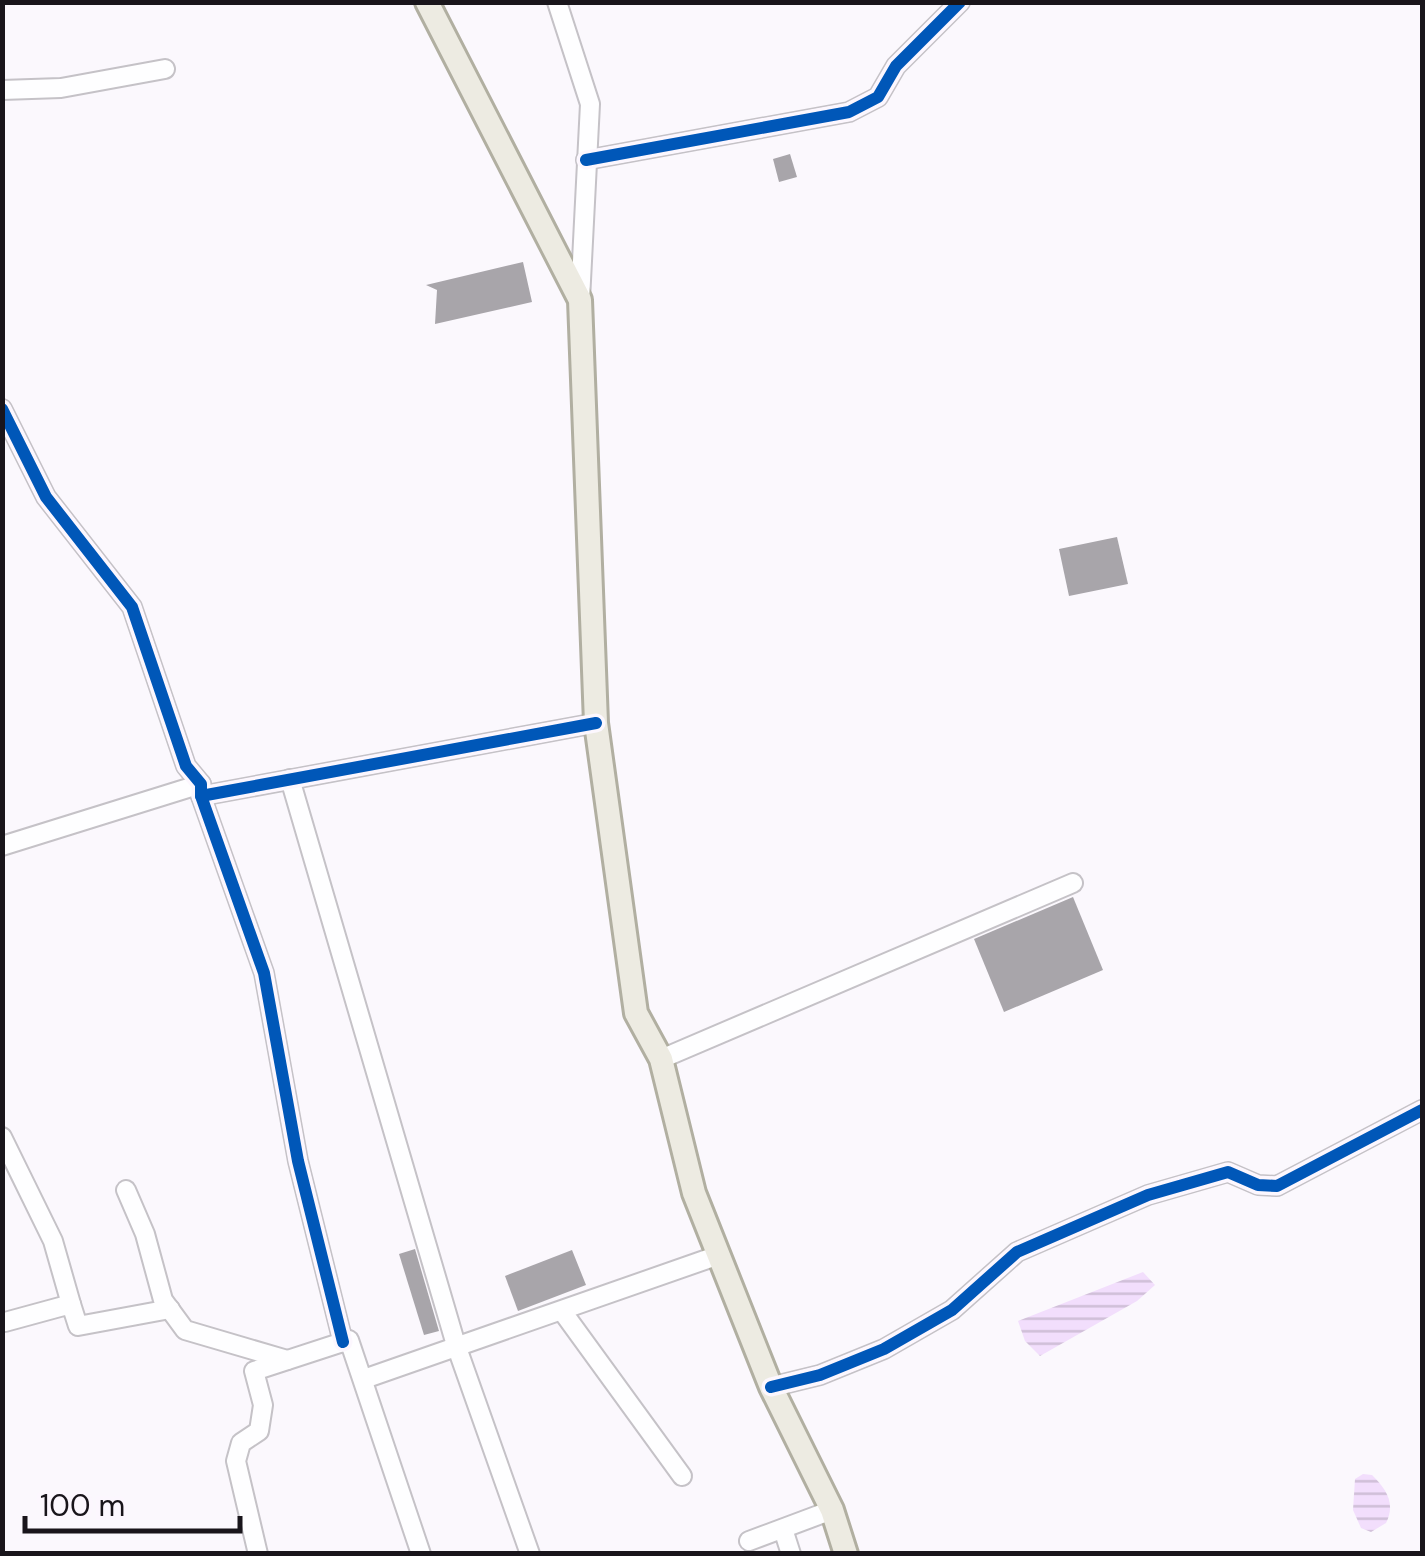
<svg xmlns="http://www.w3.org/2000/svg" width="1425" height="1556" viewBox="0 0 1425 1556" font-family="'DM Sans',sans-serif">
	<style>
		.water { fill: url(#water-rules) }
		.building { fill: #a8a5aa }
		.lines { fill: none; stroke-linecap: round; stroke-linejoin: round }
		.minor-casing { stroke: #c5c2c7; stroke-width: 22 }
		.major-casing { stroke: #b1afa1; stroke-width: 28 }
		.minor { stroke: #fefeff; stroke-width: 18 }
		.major { stroke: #edebe2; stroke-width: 22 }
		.cycleway-casing { stroke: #fcf7fe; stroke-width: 19 }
		.cycleway { stroke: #0057b8; stroke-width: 12 }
	</style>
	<defs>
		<pattern id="water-rules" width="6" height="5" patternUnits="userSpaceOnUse" patternTransform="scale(2.5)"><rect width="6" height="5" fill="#f2defc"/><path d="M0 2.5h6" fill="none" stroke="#cfbed7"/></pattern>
	</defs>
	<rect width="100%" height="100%" fill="#fbf8fd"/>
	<g class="water">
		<path d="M1143 1272 1155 1285 1137 1301 1040 1356 1025 1341 1018 1321Z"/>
		<path d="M1363 1474 1372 1475C1386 1489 1396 1503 1386 1523L1371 1532 1361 1528 1353 1510 1355 1479Z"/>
	</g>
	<g class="building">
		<path d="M790 154 797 177 779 182 773 159Z"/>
		<path d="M523 262 532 302 435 324 437 290 426 285Z"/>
		<path d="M1117 537 1128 584 1069 596 1059 549Z"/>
		<path d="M1073 897 1103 970 1004 1012 974 939Z"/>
		<path d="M415 1249 439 1331 424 1335 399 1254Z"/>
		<path d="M572 1250 586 1285 518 1311 505 1276Z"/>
	</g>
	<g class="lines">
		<g class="minor-casing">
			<g id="minor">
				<path d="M557 2 590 104 580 300"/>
				<path d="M2 90 61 88 165 69"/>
				<path d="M586 160 849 112 878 97 896 66 960 2"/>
				<path d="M2 409 46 497 132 607 186 766 201 784V796L264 973 298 1161 343 1342"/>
				<path d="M290 779 456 1345 530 1554"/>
				<path d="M201 796 596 723"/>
				<path d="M2 846 201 784"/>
				<path d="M661 1059 1073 883"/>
				<path d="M2 1137 53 1241 71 1304"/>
				<path d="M126 1190 145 1234 163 1300 185 1330 287 1360"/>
				<path d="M562 1311 682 1476"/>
				<path d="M5 1322 71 1304 78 1326 170 1309"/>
				<path d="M364 1379 719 1255"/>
				<path d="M771 1387 820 1375 884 1349 952 1310 1017 1252 1148 1195 1228 1172 1258 1185 1277 1186 1422 1110"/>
				<path d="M783 1529 791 1554"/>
				<path d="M749 1541 832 1510"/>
				<path d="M258 1554 236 1461 241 1443 259 1431 263 1405 254 1371 349 1340 421 1554"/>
			</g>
		</g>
		<g class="major-casing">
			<path id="major" d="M427 2 580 300 596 723 636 1013 661 1059 694 1193 771 1387 832 1510 846 1554"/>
		</g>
		<use href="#minor" class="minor"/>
		<use href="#major" class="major"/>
		<g class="cycleway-casing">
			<g id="cycleway">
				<path d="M586 160 849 112 878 97 896 66 960 2"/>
				<path d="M2 409 46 497 132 607 186 766 201 784V796L264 973 298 1161 343 1342"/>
				<path d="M201 796 596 723"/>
				<path d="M771 1387 820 1375 884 1349 952 1310 1017 1252 1148 1195 1228 1172 1258 1185 1277 1186 1422 1110"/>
			</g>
		</g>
		<use href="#cycleway" class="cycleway"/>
	</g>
	<rect width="1425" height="1556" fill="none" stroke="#19151b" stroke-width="10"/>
	<path d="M25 1516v15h215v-15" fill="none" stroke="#19151b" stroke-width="5"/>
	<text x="40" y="1516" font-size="30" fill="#19151b" stroke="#fcf7fe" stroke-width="8" paint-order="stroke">100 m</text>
</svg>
